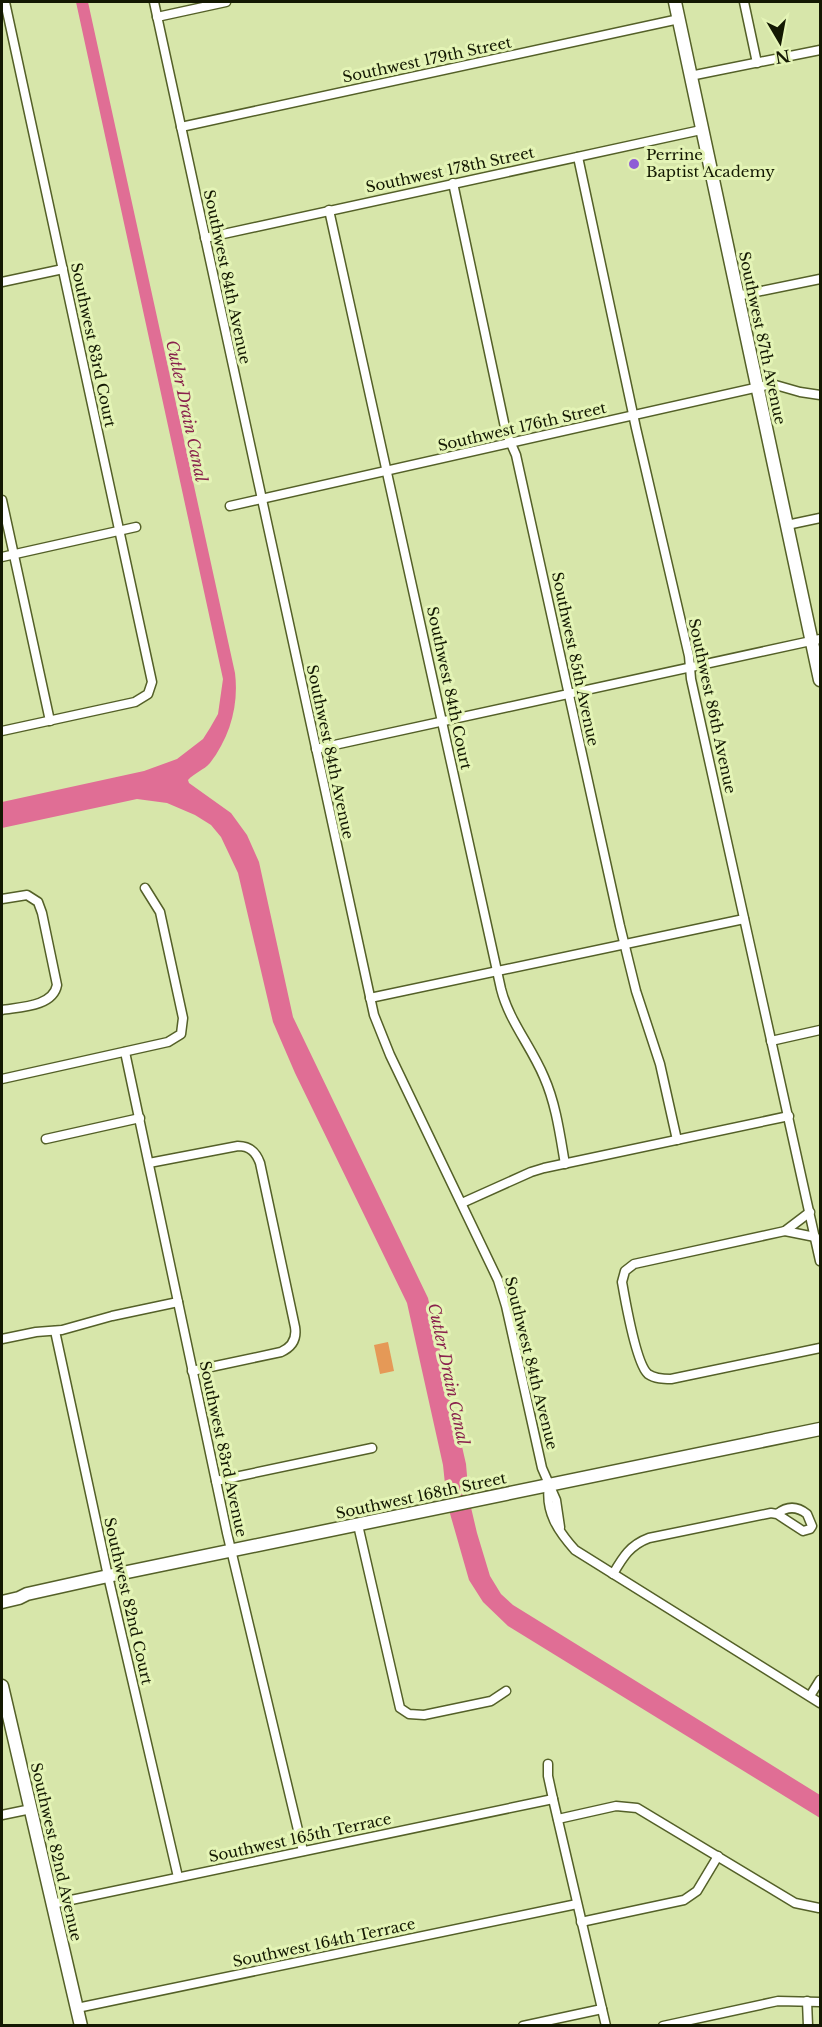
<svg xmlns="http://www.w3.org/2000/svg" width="822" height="2027" viewBox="0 0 822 2027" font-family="'Libre Baskerville',serif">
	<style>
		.green { fill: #e59957 }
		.water { fill: #e06e95 }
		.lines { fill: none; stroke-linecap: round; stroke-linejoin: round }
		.street-casing { stroke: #546028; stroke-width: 11 }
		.secondary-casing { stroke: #546028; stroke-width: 15 }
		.street { stroke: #fff; stroke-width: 8 }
		.secondary { stroke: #fff; stroke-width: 12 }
		.poi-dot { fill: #8f5dd6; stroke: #e4f4b6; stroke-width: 2 }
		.labels { text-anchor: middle; stroke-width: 6; stroke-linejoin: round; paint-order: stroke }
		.street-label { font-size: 15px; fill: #131802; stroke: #e4f4b6 }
		.poi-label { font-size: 15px; fill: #131802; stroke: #e4f4b6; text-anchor: start }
		.water-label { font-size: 16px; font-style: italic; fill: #89224d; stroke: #e4f4b6 }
	</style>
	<rect width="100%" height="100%" fill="#d7e6aa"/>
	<path class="green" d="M388 1342 394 1371 380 1374 374 1345Z"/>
	<path class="water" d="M76 2H88L235 673C239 705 230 737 210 763 204 770 194 773 188 780L189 783 231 813 247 835 259 862 293 1017 428 1298 466 1464 469 1499 477 1533 490 1576 501 1594 513 1605 820 1795V1818L508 1626 483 1602 469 1580 447 1503 443 1465 407 1303 295 1073 273 1022 238 873 221 837 211 825 195 815 167 803 137 799 2 828V802L144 771 177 759 203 739 210 728 218 714 223 679Z"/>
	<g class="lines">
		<g class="street-casing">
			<g id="street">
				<path d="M154 2 374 1015 390 1055 498 1280 506 1306 542 1468 556 1500 560 1527"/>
				<path d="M744 2 757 63"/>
				<path d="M157 17 226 2"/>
				<path d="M690 76 820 50"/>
				<path d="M181 127 679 19"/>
				<path d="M578 157 636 428 689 656 691 679 820 1261"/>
				<path d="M453 183 506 432 516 455 620 926 636 991 660 1064 677 1140"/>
				<path d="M329 210 501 989C509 1021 531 1046 544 1077 556 1104 560 1135 565 1164"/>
				<path d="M205 238 701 130"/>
				<path d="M2 282 63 269"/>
				<path d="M737 296 820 279"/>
				<path d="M2 500 50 721"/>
				<path d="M230 506 772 384 800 392 820 395"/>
				<path d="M787 525 820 518"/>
				<path d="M2 557 136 527"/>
				<path d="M2 731 135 702 148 694 152 682 5 2"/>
				<path d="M316 749 820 639"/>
				<path d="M2 899 27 895 38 902 42 913 57 985C53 1007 19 1007 2 1010"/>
				<path d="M370 998 744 919"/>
				<path d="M771 1041 820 1030"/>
				<path d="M125 1052 227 1533 303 1851"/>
				<path d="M2 1079 168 1042 181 1034 183 1018 160 912 145 888"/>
				<path d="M46 1139 140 1118"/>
				<path d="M149 1163 238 1146C250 1146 256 1152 260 1163L295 1327C297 1339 292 1347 281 1352L192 1371"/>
				<path d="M462 1203 531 1172 544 1168 789 1116"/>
				<path d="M810 1212 785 1231 634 1264 625 1271 622 1282C625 1299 636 1364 648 1374 655 1379 664 1379 671 1379L820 1348"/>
				<path d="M785 1231 815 1237"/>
				<path d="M55 1331 108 1576 178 1877"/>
				<path d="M2 1339 36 1332 62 1330 112 1316 178 1302"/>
				<path d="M216 1481 372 1448"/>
				<path d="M549 1485C545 1512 558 1531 575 1550L820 1703"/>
				<path d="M358 1525 400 1708 409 1714 424 1715 491 1701 506 1691"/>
				<path d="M613 1574C623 1557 630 1545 649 1538L771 1513 777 1514 803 1531 810 1529 812 1526 807 1514C797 1506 787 1506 777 1514"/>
				<path d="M810 1696 820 1680"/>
				<path d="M548 1764V1776L553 1799 606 2026"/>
				<path d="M2 1815 31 1809"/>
				<path d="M558 1819 616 1806 637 1808 795 1903 819 1908"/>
				<path d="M52 1904 553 1799"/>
				<path d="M581 1922 684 1900 697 1891 718 1856"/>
				<path d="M807 2001 808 2026"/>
				<path d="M77 2008 577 1904"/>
				<path d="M523 2026 602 2009"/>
				<path d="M663 2026 778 2001 820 2002"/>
			</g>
		</g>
		<g class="secondary-casing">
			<g id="secondary">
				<path d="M675 2 820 680"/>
				<path d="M2 1602 19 1598 27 1594 108 1576 820 1429"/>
				<path d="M2 1686 81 2026"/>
			</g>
		</g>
		<use href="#street" class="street"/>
		<use href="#secondary" class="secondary"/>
	</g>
	<circle class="poi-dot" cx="634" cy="164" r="6"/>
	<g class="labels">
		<g class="street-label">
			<text transform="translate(427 60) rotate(-12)" y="5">Southwest 179th Street</text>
			<text transform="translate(450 170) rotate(-12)" y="5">Southwest 178th Street</text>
			<text transform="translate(227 277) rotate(78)" y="5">Southwest 84th Avenue</text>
			<text transform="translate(762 338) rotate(78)" y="5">Southwest 87th Avenue</text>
			<text transform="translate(93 345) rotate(78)" y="5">Southwest 83rd Court</text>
			<text transform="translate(522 427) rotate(-13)" y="5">Southwest 176th Street</text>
			<text transform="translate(575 659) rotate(78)" y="5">Southwest 85th Avenue</text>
			<text transform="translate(449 688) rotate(78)" y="5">Southwest 84th Court</text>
			<text transform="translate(712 706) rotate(78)" y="5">Southwest 86th Avenue</text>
			<text transform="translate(330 752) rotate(78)" y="5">Southwest 84th Avenue</text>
			<text transform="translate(531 1363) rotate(76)" y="5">Southwest 84th Avenue</text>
			<text transform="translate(223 1449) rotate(78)" y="5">Southwest 83rd Avenue</text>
			<text transform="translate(421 1496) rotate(-12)" y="5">Southwest 168th Street</text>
			<text transform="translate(128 1601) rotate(77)" y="5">Southwest 82nd Court</text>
			<text transform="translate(300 1838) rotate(-12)" y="5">Southwest 165th Terrace</text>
			<text transform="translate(56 1852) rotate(77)" y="5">Southwest 82nd Avenue</text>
			<text transform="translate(324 1943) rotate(-12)" y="5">Southwest 164th Terrace</text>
		</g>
		<g class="poi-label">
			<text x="646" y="160">Perrine<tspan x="646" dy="17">Baptist Academy</tspan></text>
		</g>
		<g class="water-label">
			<text transform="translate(187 411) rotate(78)" y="6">Cutler Drain Canal</text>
			<text transform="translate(449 1374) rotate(78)" y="6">Cutler Drain Canal</text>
		</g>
	</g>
	<rect width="822" height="2027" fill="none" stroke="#131802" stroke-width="6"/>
	<g transform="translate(780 42) rotate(170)" stroke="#e4f4b6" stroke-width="4.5" paint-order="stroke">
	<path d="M0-4.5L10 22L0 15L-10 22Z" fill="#131802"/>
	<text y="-9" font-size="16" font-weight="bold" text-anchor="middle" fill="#131802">N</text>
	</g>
</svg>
